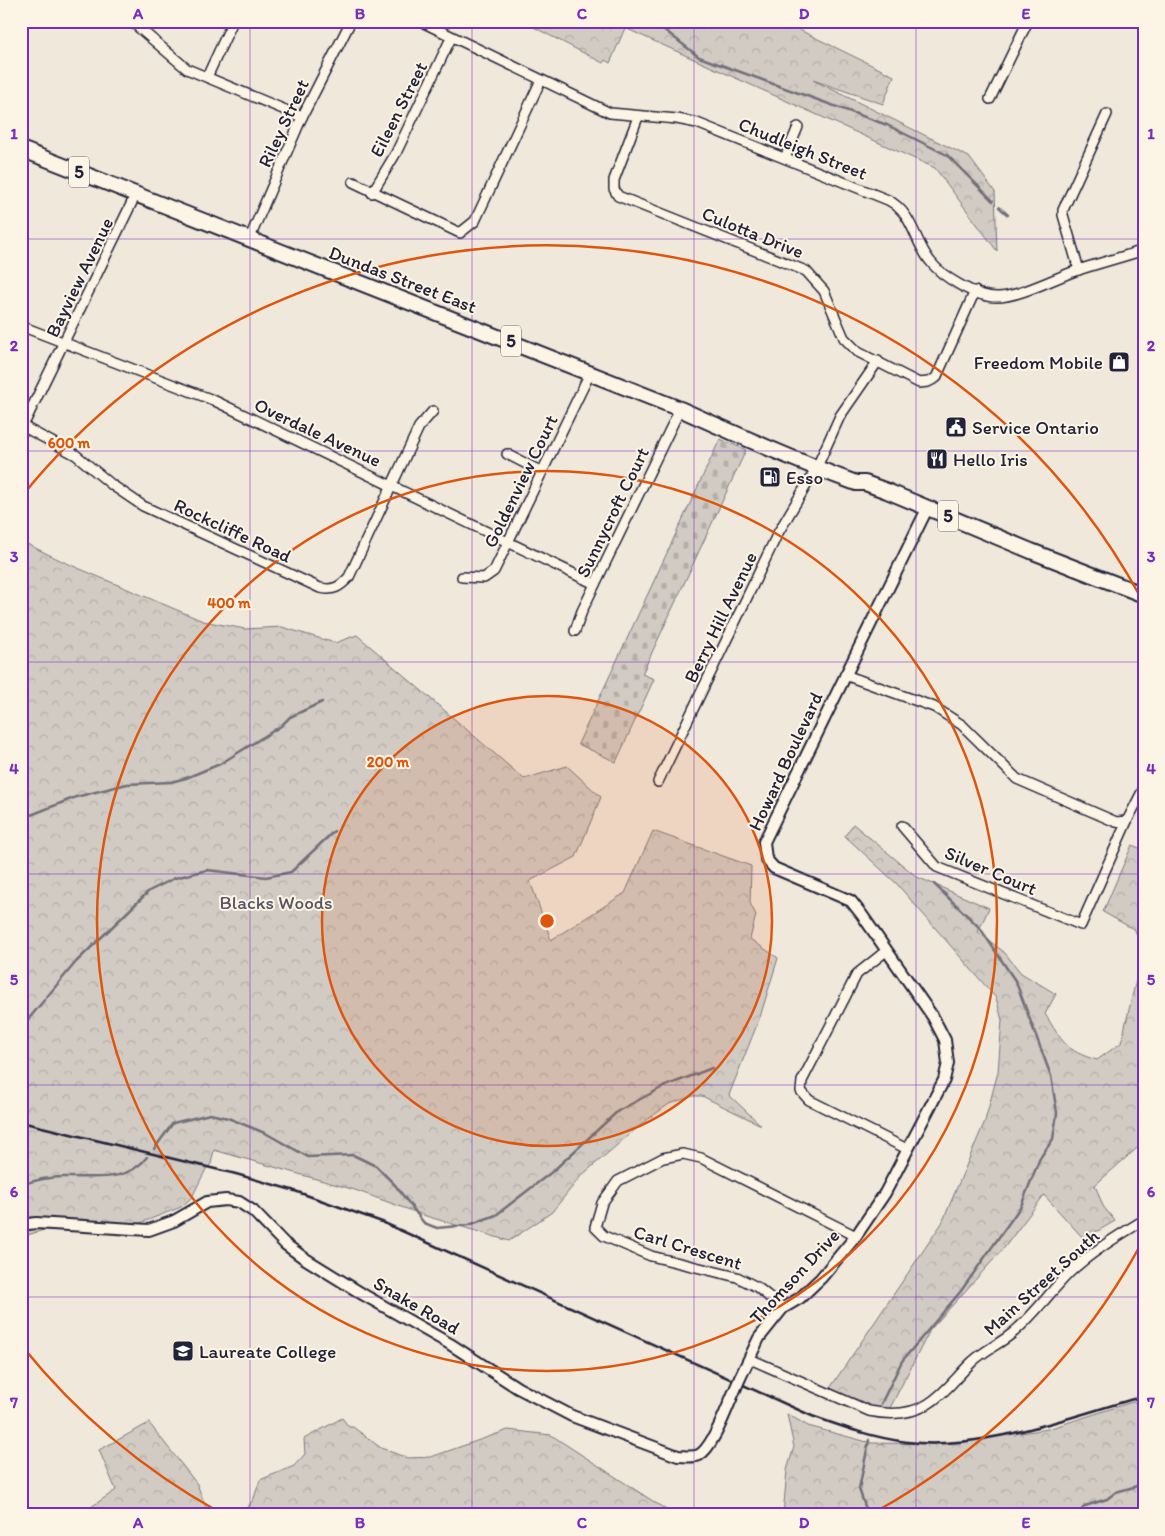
<svg xmlns="http://www.w3.org/2000/svg" width="1165" height="1536" viewBox="0 0 1165 1536" font-family="Itim,sans-serif">
	<style>
		.forest { fill: url(#forest-crowns); stroke: #7a767f }
		.cemetery { fill: url(#cemetery-stones); stroke: #7a767f }
		.lines { fill: none; stroke-linecap: round; stroke-linejoin: round }
		.stream { stroke: #716f79; stroke-width: 2.5 }
		.minor-casing { stroke: #22223b; stroke-width: 12 }
		.tertiary-casing { stroke: #22223b; stroke-width: 14 }
		.primary-casing { stroke: #22223b; stroke-width: 18 }
		.minor { stroke: #fcf5e5; stroke-width: 9 }
		.tertiary { stroke: #fcf5e5; stroke-width: 10 }
		.primary { stroke: #fcf5e5; stroke-width: 14 }
		.rail { stroke: #22223b; stroke-width: 2.5 }
		.tertiary-bridge-casing { stroke: #22223b; stroke-width: 14; stroke-linecap: butt }
		.tertiary-bridge { stroke: #fcf5e5; stroke-width: 10 }
		.grid { fill: none; stroke: #7b2cbf; stroke-width: 1; stroke-opacity: 0.55 }
		.ring { fill: none; stroke: #de560e; stroke-width: 2.5 }
		.labels { text-anchor: middle; stroke-width: 4; stroke-linejoin: round; paint-order: stroke }
		.shield { fill: #fcf5e5; stroke: #63616e; stroke-width: 1 }
		.shield-label { font-size: 18px; font-weight: bold; fill: #22223b }
		.street-label { font-size: 19px; fill: #22223b; stroke: #fcf5e5 }
		.poi-label { font-size: 19px; fill: #22223b; stroke: #fcf5e5; text-anchor: start }
		.park-label { font-size: 19px; fill: #575564; stroke: #fcf5e5 }
		.centre { fill: #de560e; stroke: #fcf5e5; stroke-width: 2.5 }
		.ring-label { font-size: 15px; text-anchor: middle; font-weight: bold; fill: #de560e; stroke: #fcf5e5; stroke-width: 4; stroke-linejoin: round; paint-order: stroke }
		.neatline { fill: none; stroke: #7b2cbf; stroke-width: 2 }
		.grid-label { font-size: 16px; text-anchor: middle; font-weight: bold; fill: #7b2cbf }
	</style>
	<defs>
		<pattern id="forest-crowns" width="20" height="18" patternUnits="userSpaceOnUse" patternTransform="scale(1.25)"><rect width="20" height="18" fill="#d1cbc3"/><path d="M2 6a3 3 0 1 1 6 0M12 15a3 3 0 1 1 6 0" fill="none" stroke="#b3aea8"/></pattern>
		<pattern id="cemetery-stones" width="16" height="16" patternUnits="userSpaceOnUse" patternTransform="scale(1.25)"><rect width="16" height="16" fill="#d1cbc3"/><path d="M2 7V4a2 2 0 0 1 4 0v3zM10 15v-3a2 2 0 0 1 4 0v3z" fill="#b3aea8"/></pattern>
	</defs>
	<rect width="100%" height="100%" fill="#efe8db"/>
	<filter id="ink" filterUnits="userSpaceOnUse"><feTurbulence type="fractalNoise" baseFrequency=".02" numOctaves="2"/><feDisplacementMap in="SourceGraphic" scale="10" xChannelSelector="R" yChannelSelector="G"/><feConvolveMatrix kernelMatrix="1 2 1 2 8 2 1 2 1" color-interpolation-filters="sRGB"/></filter>
	<g filter="url(#ink)">
		<g class="forest">
			<path d="M522 21H781L894 76 883 104 813 80 969 157 995 192 997 251 935 168 625 28 610 63 605 60 603 63Z"/>
			<path d="M21 541 66 563 203 621 245 629 282 627 335 643 357 635 524 779 567 766 601 797 576 857 530 881 551 940 625 893 653 831 751 866 750 903 756 915 750 939 778 958 760 1017 729 1095 761 1125 702 1096H693L669 1104 644 1122 581 1176 552 1212 509 1241 426 1216 355 1190 214 1150 211 1164 206 1169 192 1197 181 1207 133 1226 63 1224 21 1237Z"/>
			<path d="M853 824 917 877 989 908 978 932 1004 952 1021 973 1056 994 1045 1014C1062 1041 1065 1051 1097 1060L1121 1043 1143 951 1135 930 1103 912 1132 845 1144 850V1142L1095 1185 1103 1206 1115 1221 1084 1239 1044 1195 1004 1248 930 1330 889 1410 855 1405 830 1388 942 1223 985 1121 998 1072 1002 1020 996 998 897 884 845 836Z"/>
			<path d="M1132 1402H1144V1515H783L787 1470 794 1447 787 1414 808 1426 871 1443 946 1444 1048 1429Z"/>
			<path d="M342 1418 349 1427H353L381 1448 407 1458 431 1457 508 1430 551 1435 668 1511 667 1515H243L254 1498 260 1480 294 1466 305 1454 304 1439Z"/>
			<path d="M149 1423 197 1484 209 1515H90L91 1507 116 1490 99 1450Z"/>
		</g>
		<path class="cemetery" d="M720 439 746 450 642 674 654 679 616 762 578 744Z"/>
		<g class="lines">
			<g class="stream">
				<path d="M653 21 699 57 887 125 947 155 993 201"/>
				<path d="M999 207 1008 215"/>
				<path d="M21 819 76 797 127 784 171 782 186 778 220 764 281 726 290 717 322 702"/>
				<path d="M21 1028 76 962 149 891 175 878 207 870 266 877 291 872 334 831"/>
				<path d="M154 1149 173 1123 210 1114 228 1118 267 1134 308 1157 353 1155 376 1166 395 1185 424 1223 437 1228 469 1225 496 1215 553 1171 618 1111 663 1087 712 1068"/>
				<path d="M21 1185C35 1180 49 1177 63 1177 93 1176 126 1184 147 1157"/>
				<path d="M881 1404 902 1361 961 1291 1021 1206 1040 1158 1053 1139 1057 1113 1051 1076 1016 982 980 928 934 884"/>
				<path d="M868 1515 859 1489 869 1440"/>
				<path d="M1077 1515 1085 1506 1107 1499 1116 1492 1144 1484"/>
			</g>
			<g class="minor-casing">
				<g id="minor">
					<path d="M131 21 187 69 302 117"/>
					<path d="M420 21 610 113 677 119 697 123 888 200C913 213 914 241 930 261 942 277 976 297 996 297 1017 298 1057 277 1078 270 1100 263 1122 257 1144 250"/>
					<path d="M207 77 233 21"/>
					<path d="M990 99 1028 21"/>
					<path d="M638 117 614 180V189L618 196 806 271 824 291 844 338 858 352 919 383 928 382 936 378 975 291"/>
					<path d="M785 158 798 127"/>
					<path d="M353 182 460 233 475 221 541 80"/>
					<path d="M372 193 396 153 451 38"/>
					<path d="M249 240 302 117 351 21"/>
					<path d="M1079 270 1063 215V210L1107 114"/>
					<path d="M21 326 213 400 595 584"/>
					<path d="M24 427 76 455 112 485 143 506 320 588C333 591 340 587 349 577L419 427 433 411"/>
					<path d="M21 430 136 194"/>
					<path d="M507 454 542 472"/>
					<path d="M462 577 484 578 494 571 590 373"/>
					<path d="M575 631 582 611 680 409"/>
					<path d="M845 675 934 707 962 725 1017 779 1116 822 1127 821"/>
					<path d="M658 782 778 533 816 469 840 416 878 361"/>
					<path d="M902 826 937 867 1081 925 1127 821 1144 788"/>
					<path d="M886 951 857 974 802 1081 801 1091 809 1100 907 1149"/>
					<path d="M783 1308 757 1287 737 1277 651 1256 604 1236 595 1227 602 1203 618 1181 663 1158 683 1154 701 1158 856 1236"/>
					<path d="M750 1359 869 1411C889 1415 910 1415 928 1404 946 1393 957 1376 972 1362 984 1350 1002 1343 1015 1331 1035 1314 1050 1292 1069 1273 1091 1252 1118 1236 1144 1220"/>
				</g>
			</g>
			<g class="tertiary-casing">
				<g id="tertiary">
					<path d="M21 1225 36 1223 149 1230 174 1221 207 1202 226 1200 239 1202 253 1211 285 1244 304 1258 364 1295 450 1344 518 1388 572 1416 678 1456C685 1456 692 1458 699 1455 712 1448 725 1413 731 1399"/>
					<path d="M740 1378 759 1338 783 1308 800 1298 821 1278 856 1236 885 1193 944 1080 948 1063 945 1040 933 1017 862 915 851 901 774 868 766 859 764 842 928 507"/>
				</g>
			</g>
			<g class="primary-casing">
				<path id="primary" d="M21 149 680 409C738 435 796 461 856 483H865L887 491 1031 551 1144 595"/>
			</g>
			<use href="#minor" class="minor"/>
			<use href="#tertiary" class="tertiary"/>
			<use href="#primary" class="primary"/>
			<path class="rail" d="M21 1122 236 1174 292 1190 382 1222 812 1416C843 1427 874 1438 907 1442 983 1451 1071 1416 1144 1396"/>
			<g class="tertiary-bridge-casing">
				<path id="tertiary-bridge" d="M731 1399 740 1378"/>
			</g>
			<use href="#tertiary-bridge" class="tertiary-bridge"/>
		</g>
	</g>
	<path class="grid" d="M250 21V1515M472 21V1515M694 21V1515M916 21V1515M21 239H1144M21 451H1144M21 662H1144M21 874H1144M21 1085H1144M21 1297H1144"/>
	<circle cx="547" cy="921" r="225" fill="#de560e" fill-opacity=".12"/>
	<g class="ring">
		<circle cx="547" cy="921" r="225"/>
		<circle cx="547" cy="921" r="450"/>
		<path d="M1141 1244A676 676 0 0 1 875 1512M219 1512A676 676 0 0 1 22 1346M22 496A676 676 0 0 1 1141 598"/>
	</g>
	<defs>
		<g id="shop-square" transform="scale(1.125)"><rect x="-9" y="-9" width="18" height="18" rx="4" fill="#22223b" stroke="#fcf5e5"/><path d="M-5-2.5h2.3a2.7 3.5 0 0 1 5.4 0H5L5.5 6h-11ZM-1.5-2.5h3a1.5 2.3 0 0 0-3 0Z" fill="#fff"/></g>
		<g id="civic-square" transform="scale(1.125)"><rect x="-9" y="-9" width="18" height="18" rx="4" fill="#22223b" stroke="#fcf5e5"/><path d="M-.6-6.5H3V-4.5H.6V-3L4-1V1h2V6H-6V1h2V-1L-.6-3ZM-1.2 2.5V6h2.4V2.5Z" fill="#fff"/></g>
		<g id="restaurant-square" transform="scale(1.125)"><rect x="-9" y="-9" width="18" height="18" rx="4" fill="#22223b" stroke="#fcf5e5"/><path d="M-5-6h1v4h1v-4h1v4h1v-4h1v5L-1.5 .5V6h-2V.5L-5-1ZM5-6V6H3V1.5H1.5Q1.5-4 5-6Z" fill="#fff"/></g>
		<g id="fuel-square" transform="scale(1.125)"><rect x="-9" y="-9" width="18" height="18" rx="4" fill="#22223b" stroke="#fcf5e5"/><path d="M-5.5-6h7V0h2V4h1.3V-2.5L3-4.5l.8-.8L6-3V5H2.5V1h-1V6h-7ZM-4.2-4.7v3.2H.2V-4.7Z" fill="#fff"/></g>
		<g id="school-square" transform="scale(1.125)"><rect x="-9" y="-9" width="18" height="18" rx="4" fill="#22223b" stroke="#fcf5e5"/><path d="M0-5L7-2L0 1L-7-2ZM-4 1L0 2.5L4 1V4Q0 6-4 4Z" fill="#fff"/></g>
	</defs>
	<g fill-rule="evenodd">
		<use href="#shop-square" x="1119" y="362"/>
		<use href="#civic-square" x="956" y="427"/>
		<use href="#restaurant-square" x="937" y="459"/>
		<use href="#fuel-square" x="770" y="477"/>
		<use href="#school-square" x="183" y="1351"/>
	</g>
	<g class="labels">
		<g class="shield">
			<rect x="69" y="156.5" width="20" height="31" rx="4"/>
			<rect x="501" y="325.5" width="20" height="31" rx="4"/>
			<rect x="938" y="500.5" width="20" height="31" rx="4"/>
		</g>
		<g class="shield-label">
			<text x="79" y="178">5</text>
			<text x="511" y="347">5</text>
			<text x="948" y="522">5</text>
		</g>
		<g class="street-label">
			<text transform="translate(398 109) rotate(-63)" y="7">Eileen Street</text>
			<text transform="translate(283 123) rotate(-65)" y="7">Riley Street</text>
			<text transform="translate(803 148) rotate(22)" y="7">Chudleigh Street</text>
			<text transform="translate(753 232) rotate(22)" y="7">Culotta Drive</text>
			<text transform="translate(79 277) rotate(-64)" y="7">Bayview Avenue</text>
			<text transform="translate(403 279) rotate(21)" y="7">Dundas Street East</text>
			<text transform="translate(318 432) rotate(25)" y="7">Overdale Avenue</text>
			<text transform="translate(520 481) rotate(-64)" y="7">Goldenview Court</text>
			<text transform="translate(612 512) rotate(-64)" y="7">Sunnycroft Court</text>
			<text transform="translate(233 530) rotate(25)" y="7">Rockcliffe Road</text>
			<text transform="translate(720 617) rotate(-64)" y="7">Berry Hill Avenue</text>
			<text transform="translate(785 761) rotate(-65)" y="7">Howard Boulevard</text>
			<text transform="translate(991 870) rotate(23)" y="7">Silver Court</text>
			<text transform="translate(688 1247) rotate(17)" y="7">Carl Crescent</text>
			<text transform="translate(794 1276) rotate(-47)" y="7">Thomson Drive</text>
			<text transform="translate(1041 1282) rotate(-42)" y="7">Main Street South</text>
			<text transform="translate(417 1305) rotate(30)" y="7">Snake Road</text>
		</g>
		<g class="poi-label">
			<text x="1103" y="369" text-anchor="end">Freedom Mobile</text>
			<text x="972" y="434">Service Ontario</text>
			<text x="953" y="466">Hello Iris</text>
			<text x="786" y="484">Esso</text>
			<text x="199" y="1358">Laureate College</text>
		</g>
		<g class="park-label">
			<text x="276" y="909">Blacks Woods</text>
		</g>
	</g>
	<circle cx="547" cy="921" r="8" class="centre"/>
	<g class="ring-label">
		<text x="69" y="448">600 m</text>
		<text x="229" y="608">400 m</text>
		<text x="388" y="767">200 m</text>
	</g>
	<rect width="1165" height="1536" fill="none" stroke="#fcf5e5" stroke-width="55"/>
	<rect x="28" y="28" width="1110" height="1480" class="neatline"/>
	<g class="grid-label">
		<text x="138" y="19">A</text>
		<text x="360" y="19">B</text>
		<text x="582" y="19">C</text>
		<text x="804" y="19">D</text>
		<text x="1026" y="19">E</text>
		<text x="14" y="139">1</text>
		<text x="1151" y="139">1</text>
		<text x="14" y="351">2</text>
		<text x="1151" y="351">2</text>
		<text x="14" y="562">3</text>
		<text x="1151" y="562">3</text>
		<text x="14" y="774">4</text>
		<text x="1151" y="774">4</text>
		<text x="14" y="985">5</text>
		<text x="1151" y="985">5</text>
		<text x="14" y="1197">6</text>
		<text x="1151" y="1197">6</text>
		<text x="14" y="1408">7</text>
		<text x="1151" y="1408">7</text>
		<text x="138" y="1528">A</text>
		<text x="360" y="1528">B</text>
		<text x="582" y="1528">C</text>
		<text x="804" y="1528">D</text>
		<text x="1026" y="1528">E</text>
	</g>
</svg>
